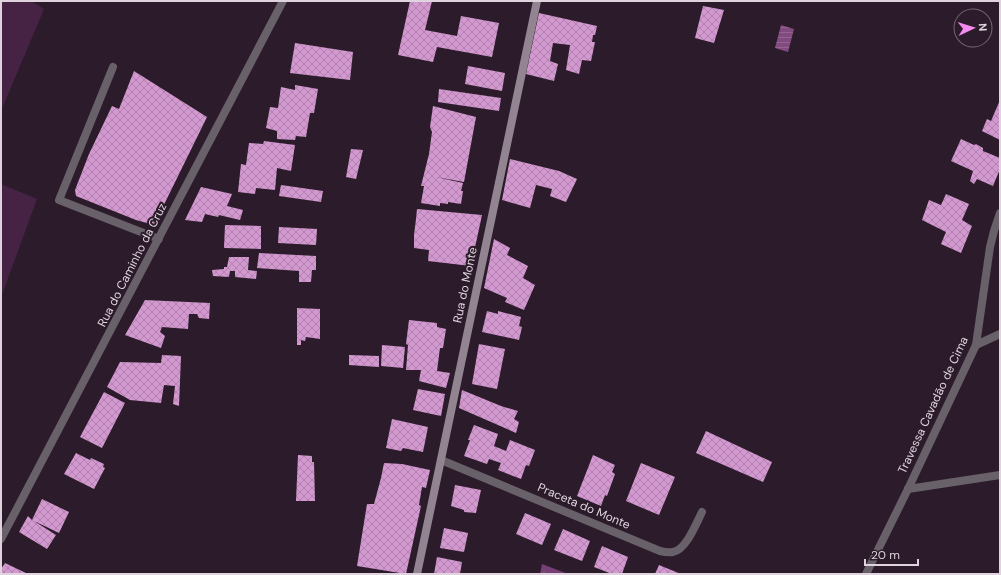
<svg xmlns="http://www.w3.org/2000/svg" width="1001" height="575" viewBox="0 0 1001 575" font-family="'DM Sans',sans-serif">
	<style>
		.grass { fill: #462344 }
		.forest { fill: url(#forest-firs) }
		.water { fill: url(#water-rules) }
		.building { fill: url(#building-cross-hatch) }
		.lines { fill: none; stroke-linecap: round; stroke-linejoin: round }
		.lane { stroke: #696169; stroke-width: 8 }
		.street { stroke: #696169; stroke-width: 8 }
		.secondary { stroke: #928591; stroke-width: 8 }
		.labels { text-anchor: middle; stroke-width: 4; stroke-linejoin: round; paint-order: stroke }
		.street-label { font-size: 12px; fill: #dfd4de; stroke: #2c1c2b }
	</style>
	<defs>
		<pattern id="forest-firs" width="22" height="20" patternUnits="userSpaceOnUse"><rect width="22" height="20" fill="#753f73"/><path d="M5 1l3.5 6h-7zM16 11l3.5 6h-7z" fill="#885a86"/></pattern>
		<pattern id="water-rules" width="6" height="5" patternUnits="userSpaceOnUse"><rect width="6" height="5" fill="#824b80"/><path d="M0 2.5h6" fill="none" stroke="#936492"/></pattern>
		<pattern id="building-cross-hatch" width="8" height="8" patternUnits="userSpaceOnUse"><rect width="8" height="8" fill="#d498d1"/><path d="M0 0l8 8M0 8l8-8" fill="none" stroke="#b082ae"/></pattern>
	</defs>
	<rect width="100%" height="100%" fill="#2c1c2b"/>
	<g class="grass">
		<path d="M1 1H31L44 9 1 111Z"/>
		<path d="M1 184 37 199 1 297Z"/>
	</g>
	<path class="forest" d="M542 564 568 574H540Z"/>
	<path class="water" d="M781 25 794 29 788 52 775 48Z"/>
	<g class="building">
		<path d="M410 1H432L425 30 457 36 461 16 499 23 492 57 437 47 433 62 398 55Z"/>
		<path d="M703 6 724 10 714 43 695 38Z"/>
		<path d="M539 13 597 26 595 35H593L592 42H595L591 61 582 60 579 74 566 70 570 45 553 43 550 61 558 64 554 81 526 74Z"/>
		<path d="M295 43 353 52 350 80 290 73Z"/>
		<path d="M468 66 505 73 502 91 465 84Z"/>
		<path d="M134 71 207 117 154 225 136 220 76 196 75 190 89 154 112 106 119 109Z"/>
		<path d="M295 85 318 89 314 113H310L306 137 296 136 295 140 277 139V131L266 128 270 107 278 108 281 87 295 90Z"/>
		<path d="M439 89 501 98 499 111 438 102Z"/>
		<path d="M1000 100V140L982 131 987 119 991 121Z"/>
		<path d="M433 106 476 117 464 182 436 177 463 183 461 191H463L461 204 448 202V204L440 203V206L421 203 424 186H421L429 154 432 132 430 127Z"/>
		<path d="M961 139 974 145 976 144 983 148V151L1000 158V169L993 186 977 179 974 184 970 181 973 171 951 161Z"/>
		<path d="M264 141 295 145 291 171 277 168 275 190 256 188 255 194 238 192 241 164 246 165 249 143 263 144Z"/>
		<path d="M351 149 363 150 356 179 346 177Z"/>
		<path d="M510 159 559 171 577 179 566 202 550 196 552 189 536 185 530 208 502 200Z"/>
		<path d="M281 185 323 191 321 202 279 196Z"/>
		<path d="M201 187 232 194 227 206 243 210 240 220 219 215 218 217 205 214 202 222 185 220Z"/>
		<path d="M946 194 969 204 962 220 972 226 961 253 941 244 946 232 922 220 929 200 941 205Z"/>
		<path d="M417 209 482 215 471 266 428 261 429 250 414 248V235L416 219Z"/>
		<path d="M225 225 261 226V249L224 248Z"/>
		<path d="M279 227 317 229 316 245 278 243Z"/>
		<path d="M494 239 510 248 507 255 528 266 523 278 535 285 524 310 505 302 507 298 484 288Z"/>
		<path d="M259 253 316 256V270H312L311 282H299V271L257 268Z"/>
		<path d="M229 257H249L248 270 257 271 256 279 235 277V271H230L229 277 213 276 212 270 224 269V267H227Z"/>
		<path d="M145 300 210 303 209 319 199 318 197 314H189L188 329 162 327 160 332 165 336 161 348 125 335Z"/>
		<path d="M297 308 320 309V339L306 337 305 341 301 340V345H297Z"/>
		<path d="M487 311 498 314V311L521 317 519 326 522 327 519 340 482 332Z"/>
		<path d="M409 320 437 323V327L446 329 443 348H440L437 371 450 373 446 388 419 381 421 370H406L408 345 406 344Z"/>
		<path d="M479 344 505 349 497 389 472 384Z"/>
		<path d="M382 345 405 347 403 368 381 366Z"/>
		<path d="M162 355 181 356 179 406 173 404 175 386 164 385 161 403 130 400 107 387 120 362 161 363Z"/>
		<path d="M349 355 379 356V367L349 365Z"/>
		<path d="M418 389 445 394 441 416 413 410Z"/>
		<path d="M462 390 501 406 518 411 514 419 519 422 516 433 459 408Z"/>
		<path d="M104 392 125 403 102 448 80 437Z"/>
		<path d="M392 419 428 427 423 452 403 448 401 451 386 448Z"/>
		<path d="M474 425 498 434 494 446 506 451 510 440 535 450 529 466 526 465 521 479 498 470 501 463 489 459 487 464 464 456 470 440H468Z"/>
		<path d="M706 431 772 462 763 482 696 453Z"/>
		<path d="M76 453 90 460 91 458 104 464 103 467 105 468 94 489 64 474Z"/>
		<path d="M298 455 312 456V462H314L315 501H296Z"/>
		<path d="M593 455 615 465 612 472 615 474 607 496 605 495 601 506 577 496Z"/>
		<path d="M384 463 402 464 430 470 426 488 422 487 419 505 421 506 406 574 357 566 367 504H374L381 478Z"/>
		<path d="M641 463 675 477 659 515 626 501Z"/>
		<path d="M455 485 481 490 476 513 464 512V510L451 506Z"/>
		<path d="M42 499 69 512 59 533 34 521 56 535 47 549 19 532 28 516 32 520Z"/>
		<path d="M525 513 551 524 542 545 516 534Z"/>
		<path d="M444 528 468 533 464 552 440 548Z"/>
		<path d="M563 529 590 541 582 561 554 550Z"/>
		<path d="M602 546 628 557 622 574H612L594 567Z"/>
		<path d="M437 557 462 562 460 574H434Z"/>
		<path d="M5 563 28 574H1V569Z"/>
		<path d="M659 565 681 574H655Z"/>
	</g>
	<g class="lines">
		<path class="lane" d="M113 67 59 200 159 239"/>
		<g class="street">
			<path d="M976 345 1000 334"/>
			<path d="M441 460 660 551C664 552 668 553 673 552 686 550 696 524 702 512"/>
			<path d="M908 489 1000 475"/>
			<path d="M1 539 283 1"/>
			<path d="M866 574 908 489 976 345 990 247 994 231 1000 213"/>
		</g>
		<path class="secondary" d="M417 574 537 1"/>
	</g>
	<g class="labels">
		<g class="street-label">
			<text transform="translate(132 265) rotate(-63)" y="4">Rua do Caminho da Cruz</text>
			<text transform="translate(465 285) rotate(-78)" y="4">Rua do Monte</text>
			<text transform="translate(933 405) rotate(-65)" y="4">Travessa Cavadão de Cima</text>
			<text transform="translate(584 506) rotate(23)" y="4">Praceta do Monte</text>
		</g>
	</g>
	<rect width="1001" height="575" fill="none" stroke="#dfd4de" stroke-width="4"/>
	<g transform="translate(973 28) rotate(86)"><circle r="19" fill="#2c1c2b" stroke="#746673"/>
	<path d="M0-3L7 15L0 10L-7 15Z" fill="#f489f0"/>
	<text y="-6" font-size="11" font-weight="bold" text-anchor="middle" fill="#dfd4de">N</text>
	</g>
	<path d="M865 559v6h53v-6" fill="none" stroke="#dfd4de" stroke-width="2"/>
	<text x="871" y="559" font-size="12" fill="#dfd4de" stroke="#2c1c2b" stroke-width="3" paint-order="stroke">20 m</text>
</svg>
